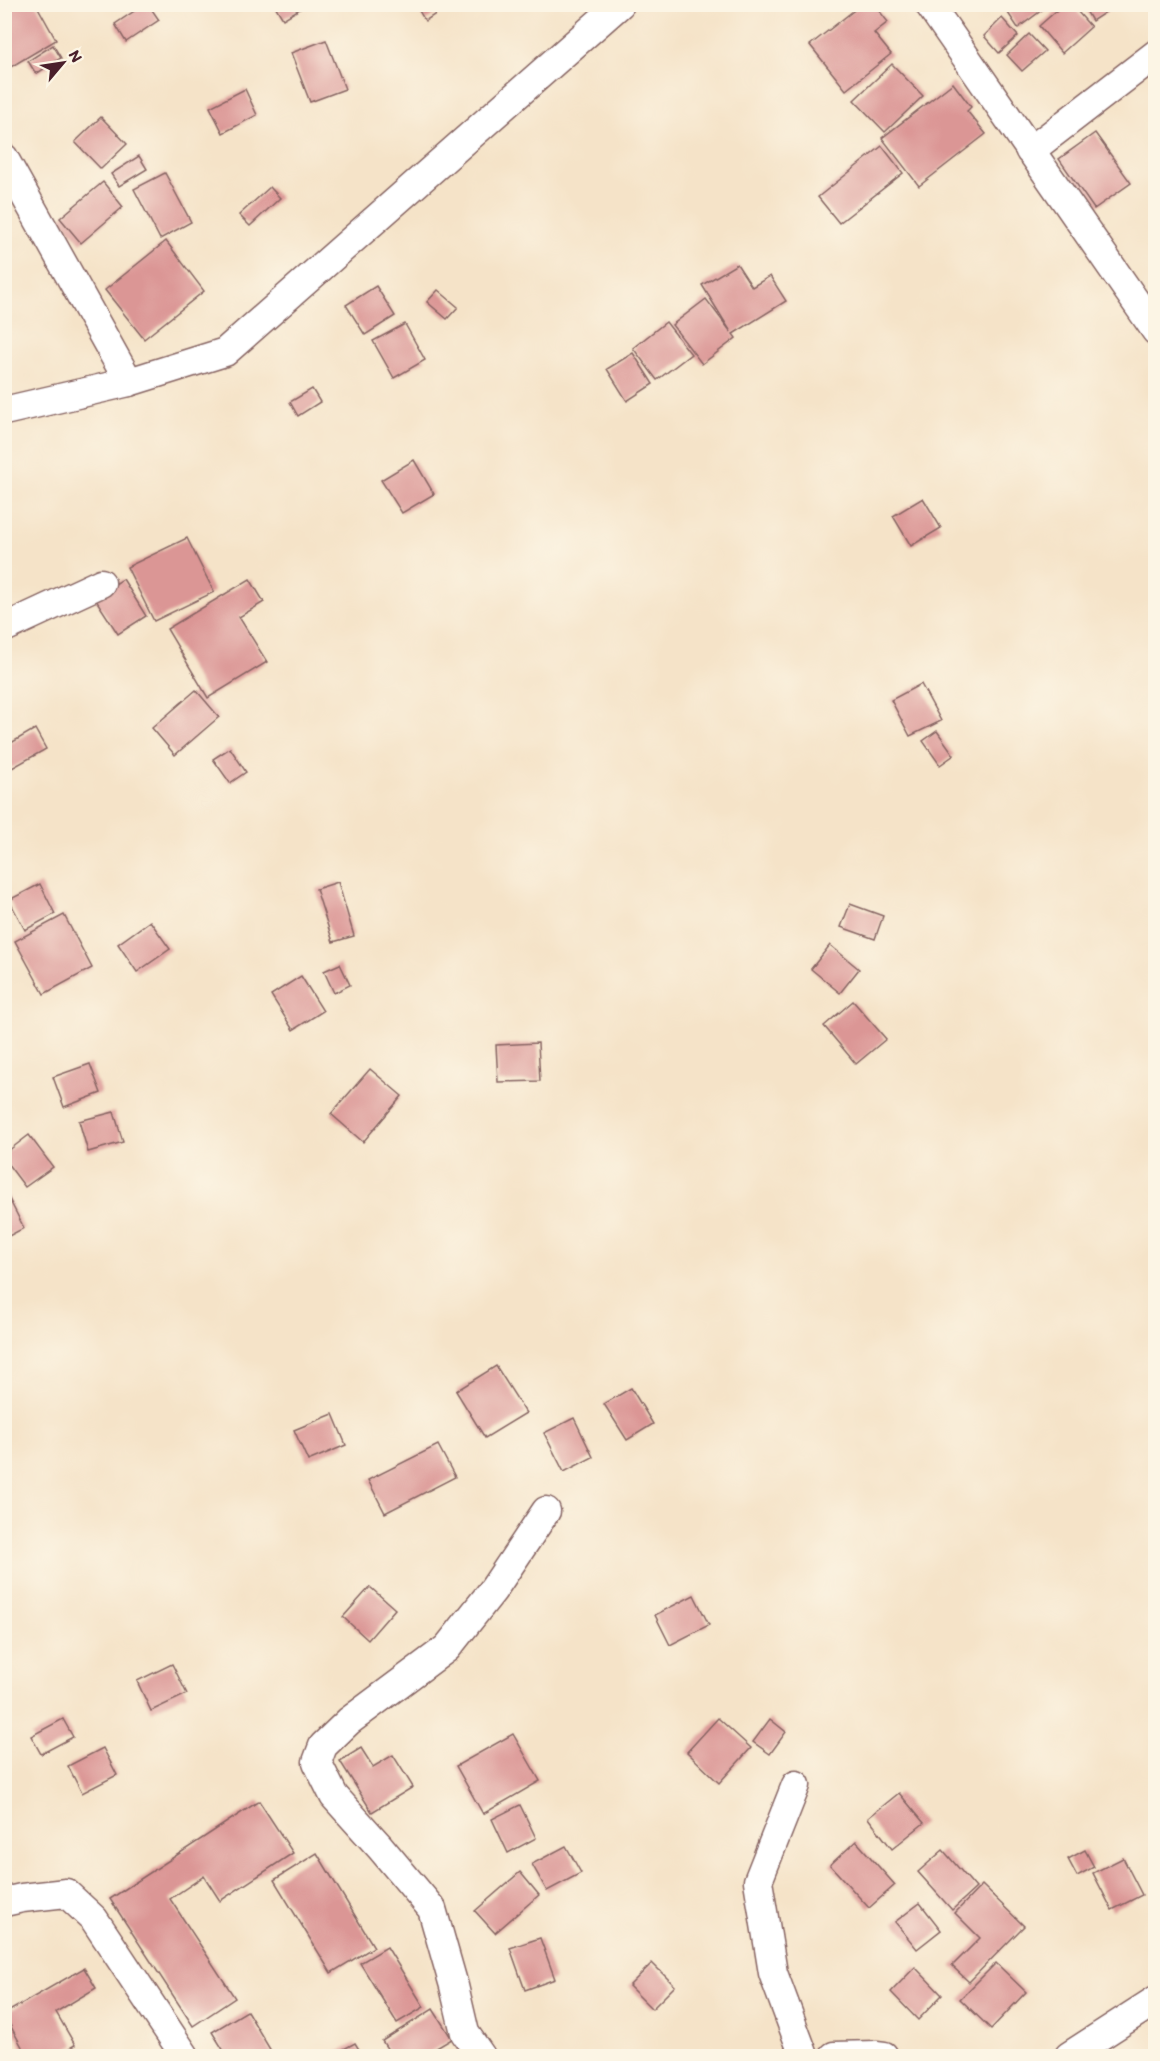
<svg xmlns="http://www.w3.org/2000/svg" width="1160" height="2061" viewBox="0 0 1160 2061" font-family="Itim,sans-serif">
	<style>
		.building { fill: #db9695 }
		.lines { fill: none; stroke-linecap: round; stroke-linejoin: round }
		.minor-casing { stroke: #866462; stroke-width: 31 }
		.minor { stroke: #fff; stroke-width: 28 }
	</style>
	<rect width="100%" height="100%" fill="#fcf5e5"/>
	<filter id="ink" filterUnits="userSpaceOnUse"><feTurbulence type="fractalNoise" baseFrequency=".0167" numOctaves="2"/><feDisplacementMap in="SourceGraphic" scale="12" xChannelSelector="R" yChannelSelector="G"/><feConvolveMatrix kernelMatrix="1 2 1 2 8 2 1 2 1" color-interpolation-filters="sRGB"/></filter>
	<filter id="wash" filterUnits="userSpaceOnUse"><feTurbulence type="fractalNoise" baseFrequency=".008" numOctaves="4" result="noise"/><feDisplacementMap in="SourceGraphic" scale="24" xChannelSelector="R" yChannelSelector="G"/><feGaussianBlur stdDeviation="1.35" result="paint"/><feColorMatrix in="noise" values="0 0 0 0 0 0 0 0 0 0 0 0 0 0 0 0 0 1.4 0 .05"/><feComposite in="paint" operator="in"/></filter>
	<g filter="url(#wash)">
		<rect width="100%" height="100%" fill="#f5e3c8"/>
		<g id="blocks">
			<g class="building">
				<path d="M4 4H36L56 40 4 71Z"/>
				<path d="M145 4H148L159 20 126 42 115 24Z"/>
				<path d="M274 4H308L283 19Z"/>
				<path d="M415 4H451L425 21Z"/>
				<path d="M862 4H874L888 22 874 33 891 54 846 90 810 45Z"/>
				<path d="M1002 4H1050L1018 28Z"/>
				<path d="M1064 4H1071L1091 27 1062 53 1039 26Z"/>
				<path d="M1082 4H1118L1092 21Z"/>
				<path d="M1002 18 1018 36 999 53 984 36Z"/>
				<path d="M1029 34 1045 51 1022 71 1007 55Z"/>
				<path d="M326 40 345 89 310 102 291 53Z"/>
				<path d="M53 45 61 58 36 74 28 61Z"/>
				<path d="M892 64 923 96 885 132 854 100Z"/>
				<path d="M953 83 971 107 967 111 986 134 919 186 882 138Z"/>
				<path d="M245 89 257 115 223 133 210 107Z"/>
				<path d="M101 117 127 144 101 169 75 142Z"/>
				<path d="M1095 133 1131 183 1094 209 1059 159Z"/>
				<path d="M882 146 903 173 839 223 818 197Z"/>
				<path d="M139 156 147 169 119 186 111 174Z"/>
				<path d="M165 173 191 222 160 239 134 189Z"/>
				<path d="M103 182 123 207 81 243 60 218Z"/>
				<path d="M270 187 280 198 250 226 239 215Z"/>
				<path d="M166 241 204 291 144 339 105 290Z"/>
				<path d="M737 264 752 287 770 276 786 301 733 334 736 338 702 364 672 325 706 299 731 332 702 285Z"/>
				<path d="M376 286 395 316 365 335 346 305Z"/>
				<path d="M438 290 458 307 447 319 427 302Z"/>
				<path d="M666 322 691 354 657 380 633 348Z"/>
				<path d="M405 324 425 360 394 378 373 341Z"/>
				<path d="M633 353 653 384 627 401 607 369Z"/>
				<path d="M312 389 320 402 298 416 290 402Z"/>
				<path d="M414 460 434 494 402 513 381 480Z"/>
				<path d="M923 498 941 528 911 546 893 516Z"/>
				<path d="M187 538 214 592 154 621 127 567Z"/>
				<path d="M123 579 146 616 118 634 94 597Z"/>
				<path d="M250 579 264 602 239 617 267 662 208 698 167 629Z"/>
				<path d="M921 684 941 721 910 736 891 700Z"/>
				<path d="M196 690 219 717 175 755 152 728Z"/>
				<path d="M35 729 46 749 12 768 4 756V747Z"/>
				<path d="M937 731 954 755 940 765 923 741Z"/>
				<path d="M230 748 246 772 230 783 213 759Z"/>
				<path d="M338 882 354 936 333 942 316 889Z"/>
				<path d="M40 884 55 914 25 930 9 900Z"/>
				<path d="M850 904 883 916 875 939 841 927Z"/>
				<path d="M64 915 92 968 44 994 15 941Z"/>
				<path d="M150 921 170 949 137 972 118 944Z"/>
				<path d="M830 945 859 969 840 993 811 969Z"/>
				<path d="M340 964 350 985 334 993 324 971Z"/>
				<path d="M301 976 323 1011 293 1030 271 995Z"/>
				<path d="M853 1001 886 1039 856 1064 824 1026Z"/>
				<path d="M538 1043 540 1081 498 1082 496 1045Z"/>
				<path d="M90 1064 101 1093 64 1107 53 1077Z"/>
				<path d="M370 1069 402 1096 363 1142 331 1114Z"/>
				<path d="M114 1112 123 1142 88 1152 79 1121Z"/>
				<path d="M29 1135 53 1167 25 1187 4 1159V1154Z"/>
				<path d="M5 1191 24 1228 5 1238Z"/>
				<path d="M496 1366 526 1413 485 1438 456 1391Z"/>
				<path d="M631 1388 653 1424 627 1440 604 1404Z"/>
				<path d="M333 1414 346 1445 308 1461 294 1430Z"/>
				<path d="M574 1418 593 1457 564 1472 544 1433Z"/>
				<path d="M438 1445 455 1477 385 1513 368 1480Z"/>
				<path d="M370 1587 395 1609 368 1640 343 1617Z"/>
				<path d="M694 1595 709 1625 670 1645 655 1615Z"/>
				<path d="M172 1664 187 1694 151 1711 137 1681Z"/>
				<path d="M718 1718 751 1748 719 1783 687 1752Z"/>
				<path d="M63 1719 73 1737 41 1754 31 1736Z"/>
				<path d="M770 1719 786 1732 770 1754 753 1742Z"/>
				<path d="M513 1734 540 1781 483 1814 456 1766Z"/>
				<path d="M103 1748 117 1775 82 1793 68 1766Z"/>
				<path d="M361 1748 373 1767 393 1755 413 1787 372 1812 340 1761Z"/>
				<path d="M899 1793 924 1823 892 1849 868 1818Z"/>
				<path d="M259 1801 293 1853 220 1901 204 1876 170 1899 235 1998 193 2026 110 1899Z"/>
				<path d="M520 1805 536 1838 508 1853 492 1819Z"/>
				<path d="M856 1841 895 1885 869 1908 830 1865Z"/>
				<path d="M566 1846 581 1873 547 1891 532 1864Z"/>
				<path d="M943 1850 976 1888 952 1910 918 1872Z"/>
				<path d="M1085 1850 1094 1867 1077 1876 1068 1859Z"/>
				<path d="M317 1853 374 1947 331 1973 274 1880Z"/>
				<path d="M1123 1858 1142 1895 1112 1910 1093 1873Z"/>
				<path d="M520 1872 539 1895 495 1933 475 1911Z"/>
				<path d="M982 1885 1024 1926 969 1982 952 1966 980 1938 955 1913Z"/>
				<path d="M920 1903 941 1930 917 1949 895 1922Z"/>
				<path d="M540 1938 555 1979 525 1990 510 1948Z"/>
				<path d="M387 1947 424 2007 397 2023 360 1963Z"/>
				<path d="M652 1963 675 1986 652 2009 629 1986Z"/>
				<path d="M996 1963 1026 1992 991 2029 960 1999Z"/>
				<path d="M915 1967 942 1995 918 2020 891 1992Z"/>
				<path d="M84 1968 96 1988 56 2012 75 2045 55 2056H27L4 2014Z"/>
				<path d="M433 2009 452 2039 423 2056H392L382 2041Z"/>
				<path d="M247 2011 274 2056H227L212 2032Z"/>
				<path d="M355 2043 363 2056H331Z"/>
			</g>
		</g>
	</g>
	<g filter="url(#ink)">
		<use href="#blocks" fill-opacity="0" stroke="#866462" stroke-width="1.5"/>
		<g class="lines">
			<g class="minor-casing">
				<g id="minor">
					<path d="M929 4 1156 331"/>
					<path d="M1030 151 1156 54"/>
					<path d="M4 158 129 382"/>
					<path d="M4 411 129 382 225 352 620 4"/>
					<path d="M4 628 101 583"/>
					<path d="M796 1785 758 1881 773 1973 804 2056"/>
					<path d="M4 1902 22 1898 66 1893 94 1919 185 2056"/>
					<path d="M481 2056 465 2033 454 1986 432 1909 380 1847 334 1796 317 1762 323 1746 349 1721 447 1648 493 1590 546 1511"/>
					<path d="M834 2056 876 2055 884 2056"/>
					<path d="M1069 2056 1156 2000"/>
				</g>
			</g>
			<use href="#minor" class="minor"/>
		</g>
	</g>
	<rect width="1160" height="2061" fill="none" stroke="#fcf5e5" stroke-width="24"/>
	<g transform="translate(63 63) rotate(61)" stroke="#fcf5e5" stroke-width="4.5" paint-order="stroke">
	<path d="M0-4.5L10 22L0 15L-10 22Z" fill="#4a1f2b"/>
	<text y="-9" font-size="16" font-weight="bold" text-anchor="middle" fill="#4a1f2b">N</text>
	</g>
</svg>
